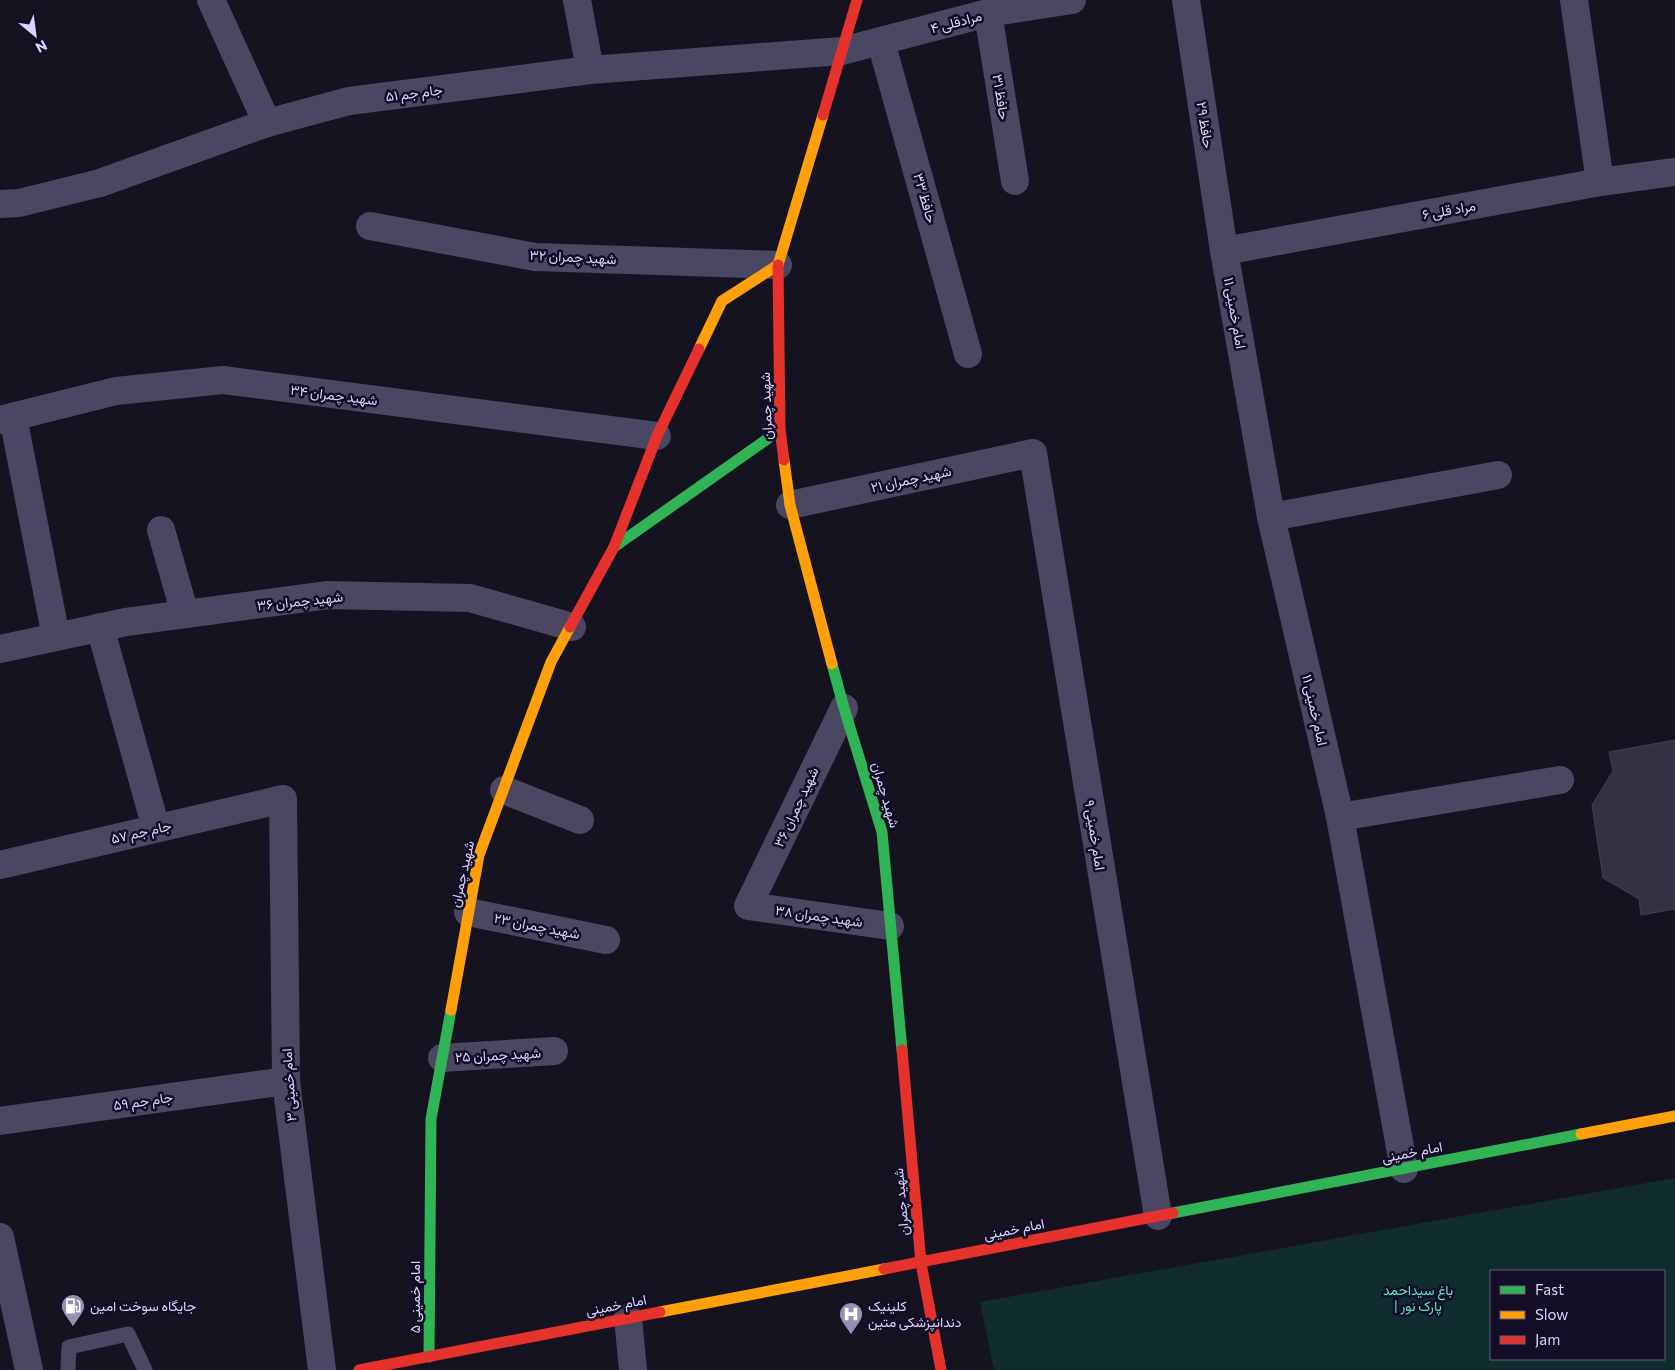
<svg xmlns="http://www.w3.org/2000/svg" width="1675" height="1370" viewBox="0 0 1675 1370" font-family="Commissioner,Vazirmatn,sans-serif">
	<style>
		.green { fill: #112c2f; fill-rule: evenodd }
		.building { fill: #343143; stroke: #433d55 }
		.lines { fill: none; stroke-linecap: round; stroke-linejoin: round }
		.lane { stroke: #4a4762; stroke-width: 15 }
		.street { stroke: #4a4762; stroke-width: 28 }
		.fast { stroke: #30b455; stroke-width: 11 }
		.slow { stroke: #ff9f0a; stroke-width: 11 }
		.jam { stroke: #e5322d; stroke-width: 11 }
		.labels { text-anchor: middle; stroke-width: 5; stroke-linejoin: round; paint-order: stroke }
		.street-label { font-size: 14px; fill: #dad3ff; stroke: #130d26 }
		.park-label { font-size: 14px; fill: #56e8ca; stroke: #130d26 }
		.poi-label { font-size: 14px; fill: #dad3ff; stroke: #130d26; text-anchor: start }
	</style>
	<rect width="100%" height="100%" fill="#161320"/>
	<path class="green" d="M1675 1178V1370H994L980 1302ZM1491 1271H1664V1359H1491Z"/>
	<path class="building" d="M1675 740V909L1641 915 1639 899 1603 878 1592 805 1613 771 1609 752Z"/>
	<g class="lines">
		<path class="lane" d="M68 1370 69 1347 128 1334 145 1370"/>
		<g class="street">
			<path d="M211 0 267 123"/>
			<path d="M577 0 590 70"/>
			<path d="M1186 0 1224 251 1271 517 1340 817 1404 1169"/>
			<path d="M1574 0 1600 182"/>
			<path d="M988 13 1015 181"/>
			<path d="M881 42 968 354"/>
			<path d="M0 204 19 203 100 183 267 123 349 101 590 70 842 51 988 13 1072 0"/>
			<path d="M370 226 535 257 778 265"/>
			<path d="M1224 251 1600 182 1675 172"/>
			<path d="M13 417 56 637"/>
			<path d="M0 420 116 391 223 380 657 436"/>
			<path d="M790 505 1033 453 1158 1216"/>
			<path d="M1271 517 1498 475"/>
			<path d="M161 530 185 614"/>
			<path d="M100 627 156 828"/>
			<path d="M0 649 126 622 328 595 470 598 572 627"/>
			<path d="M844 708 748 906 890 926"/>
			<path d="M504 790 580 820"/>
			<path d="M1340 817 1560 780"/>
			<path d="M0 865 283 799 286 1081 322 1370"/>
			<path d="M468 912 606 940"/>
			<path d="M442 1058 554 1051"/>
			<path d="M0 1121 286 1081"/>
			<path d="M0 1237 29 1370"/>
			<path d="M628 1318 633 1370"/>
		</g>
		<g class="fast">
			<path d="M614 547 780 430"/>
			<path d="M832 664 844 708 882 832 902 1050"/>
			<path d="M1173 1213 1581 1134"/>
			<path d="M429 1357 431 1119 451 1010"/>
		</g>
		<g class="slow">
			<path d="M699 349 722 301 778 265 823 115"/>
			<path d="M784 460 790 505 832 664"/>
			<path d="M451 1010 479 855 551 662 570 627"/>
			<path d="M1581 1134 1675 1116"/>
			<path d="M660 1312 884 1269"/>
		</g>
		<g class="jam">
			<path d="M823 115 857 0"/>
			<path d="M778 265 780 430 784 460"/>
			<path d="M570 627 614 547 657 436 699 349"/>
			<path d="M902 1050 921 1263 941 1370"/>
			<path d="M884 1269 1173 1213"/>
			<path d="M359 1370 660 1312"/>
		</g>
	</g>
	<defs>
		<g id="fuel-pin" transform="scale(1.25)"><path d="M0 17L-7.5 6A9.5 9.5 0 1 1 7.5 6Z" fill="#9590b1" stroke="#130d26"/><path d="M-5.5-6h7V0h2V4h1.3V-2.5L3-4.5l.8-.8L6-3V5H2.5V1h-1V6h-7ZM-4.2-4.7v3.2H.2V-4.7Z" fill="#fff"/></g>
		<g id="hospital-pin" transform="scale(1.25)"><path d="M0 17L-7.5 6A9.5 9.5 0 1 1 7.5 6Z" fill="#9590b1" stroke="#130d26"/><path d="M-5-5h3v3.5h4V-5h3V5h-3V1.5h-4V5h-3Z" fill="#fff"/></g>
	</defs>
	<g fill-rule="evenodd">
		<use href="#fuel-pin" x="73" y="1306"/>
		<use href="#hospital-pin" x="851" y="1314"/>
	</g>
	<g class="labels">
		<g class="street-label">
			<text transform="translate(956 22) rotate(-15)" y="5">مرادقلی ۴</text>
			<text transform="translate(414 93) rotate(-7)" y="5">جام جم ۵۱</text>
			<text transform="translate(1001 97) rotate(81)" y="5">حافظ ۳۱</text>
			<text transform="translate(1205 125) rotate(81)" y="5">حافظ ۲۹</text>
			<text transform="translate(925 198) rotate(74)" y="5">حافظ ۳۳</text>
			<text transform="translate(1449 210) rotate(-10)" y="5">مراد قلی ۶</text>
			<text transform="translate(573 257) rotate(3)" y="5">شهید چمران ۳۲</text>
			<text transform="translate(1235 313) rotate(80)" y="5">امام خمینی ۱۱</text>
			<text transform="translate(334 395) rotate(7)" y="5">شهید چمران ۳۴</text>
			<text transform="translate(766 406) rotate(-92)" y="5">شهید چمران</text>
			<text transform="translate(911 479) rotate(-12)" y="5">شهید چمران ۲۱</text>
			<text transform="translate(300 601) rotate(-6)" y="5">شهید چمران ۳۶</text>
			<text transform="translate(1315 710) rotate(77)" y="5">امام خمینی ۱۱</text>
			<text transform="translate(886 795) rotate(74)" y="5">شهید چمران</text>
			<text transform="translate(796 807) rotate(-65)" y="5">شهید چمران ۳۶</text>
			<text transform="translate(141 832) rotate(-13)" y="5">جام جم ۵۷</text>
			<text transform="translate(1095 835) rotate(81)" y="5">امام خمینی ۹</text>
			<text transform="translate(462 874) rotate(-77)" y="5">شهید چمران</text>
			<text transform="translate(819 916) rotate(8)" y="5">شهید چمران ۳۸</text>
			<text transform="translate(537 926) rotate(11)" y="5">شهید چمران ۲۳</text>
			<text transform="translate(498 1055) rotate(-3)" y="5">شهید چمران ۲۵</text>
			<text transform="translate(289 1085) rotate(-94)" y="5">امام خمینی ۳</text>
			<text transform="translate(143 1101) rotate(-8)" y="5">جام جم ۵۹</text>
			<text transform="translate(1412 1152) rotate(-11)" y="5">امام خمینی</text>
			<text transform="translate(901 1202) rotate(-95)" y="5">شهید چمران</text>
			<text transform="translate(1014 1229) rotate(-11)" y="5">امام خمینی</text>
			<text transform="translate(415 1297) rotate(-90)" y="5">امام خمینی ۵</text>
			<text transform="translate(616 1305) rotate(-11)" y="5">امام خمینی</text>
		</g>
		<g class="park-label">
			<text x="1418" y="1295">باغ سیداحمد<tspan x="1418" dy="16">| پارک نور</tspan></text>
		</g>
		<g class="poi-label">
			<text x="90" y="1311">جایگاه سوخت امین</text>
			<text x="868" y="1311">کلینیک<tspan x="868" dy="16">دندانپزشکی متین</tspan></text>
		</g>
	</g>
	<rect x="1490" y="1270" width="175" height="90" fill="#130d26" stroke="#635c7d"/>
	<rect x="1500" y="1286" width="25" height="8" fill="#30b455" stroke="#635c7d"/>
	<text x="1535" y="1295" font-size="15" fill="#dad3ff">Fast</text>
	<rect x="1500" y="1311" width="25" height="8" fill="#ff9f0a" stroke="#635c7d"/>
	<text x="1535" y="1320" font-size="15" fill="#dad3ff">Slow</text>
	<rect x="1500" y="1336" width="25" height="8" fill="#e5322d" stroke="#635c7d"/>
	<text x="1535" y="1345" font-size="15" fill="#dad3ff">Jam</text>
	<g transform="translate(35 35) rotate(151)" stroke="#130d26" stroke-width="4" paint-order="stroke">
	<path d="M0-4L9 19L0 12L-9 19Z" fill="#dad3ff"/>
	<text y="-8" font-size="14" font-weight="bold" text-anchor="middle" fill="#dad3ff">N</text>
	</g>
</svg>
